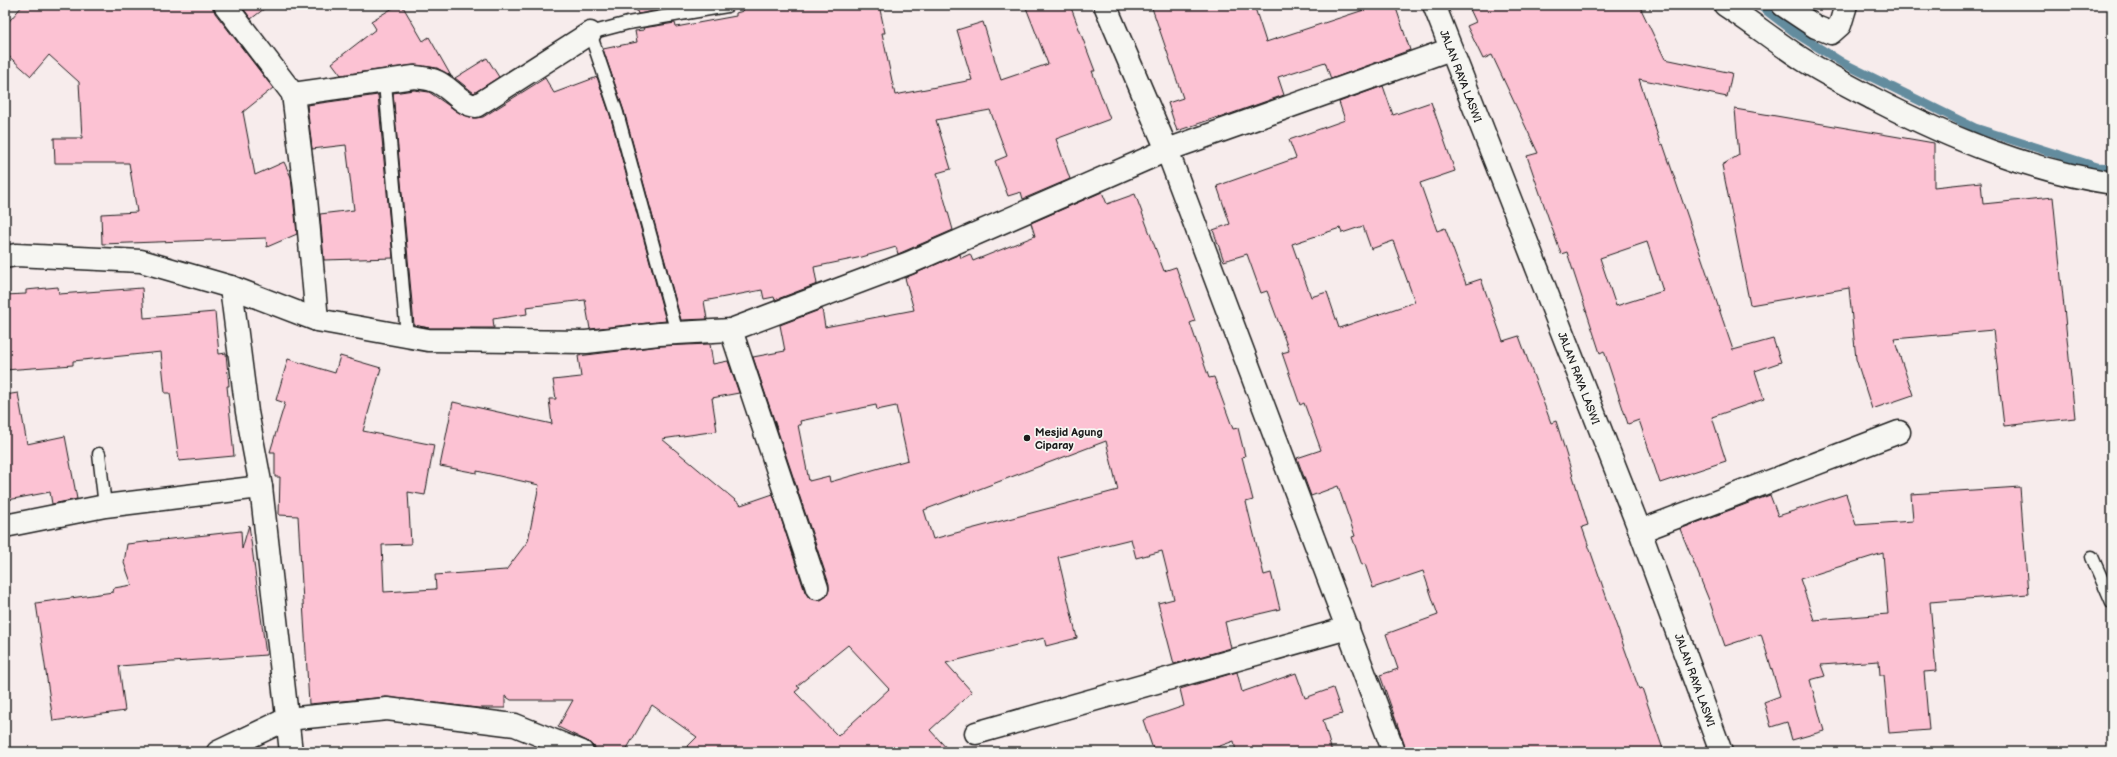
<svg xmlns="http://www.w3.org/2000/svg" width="2117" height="757" viewBox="0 0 2117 757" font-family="'Balsamiq Sans',sans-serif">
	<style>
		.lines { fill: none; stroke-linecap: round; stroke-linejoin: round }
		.stream { stroke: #638c9e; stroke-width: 9 }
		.building { fill: #fcc2d3; stroke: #1c1c1c; fill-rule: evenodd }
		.service-casing { stroke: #1c1c1c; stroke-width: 15 }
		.minor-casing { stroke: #1c1c1c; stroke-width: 25 }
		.primary-casing { stroke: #1c1c1c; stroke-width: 25 }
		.service { stroke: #f6f6f2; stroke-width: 12 }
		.minor { stroke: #f6f6f2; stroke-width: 22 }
		.primary { stroke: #f6f6f2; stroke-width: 22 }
		.poi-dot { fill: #1c1c1c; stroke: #f6f6f2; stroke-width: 1.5 }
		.labels { text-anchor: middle; stroke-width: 3.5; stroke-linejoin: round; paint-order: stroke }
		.street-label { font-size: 11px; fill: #1c1c1c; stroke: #f6f6f2 }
		.poi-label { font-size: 11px; font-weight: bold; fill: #1c1c1c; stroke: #f6f6f2; text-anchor: start }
	</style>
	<rect width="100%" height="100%" fill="#f7ecec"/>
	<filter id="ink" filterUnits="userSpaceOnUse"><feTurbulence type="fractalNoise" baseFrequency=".025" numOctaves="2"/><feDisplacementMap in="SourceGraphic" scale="8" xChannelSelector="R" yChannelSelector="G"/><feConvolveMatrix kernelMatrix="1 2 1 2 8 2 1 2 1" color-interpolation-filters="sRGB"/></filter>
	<g filter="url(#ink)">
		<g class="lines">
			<path class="stream" d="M1759 5 1797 34 1843 63 1975 128 2097 167 2112 168"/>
		</g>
		<g class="building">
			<path d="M23 5H213L215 13 273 88 243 112 255 175 284 162 291 177 297 234 267 247 266 238 102 244 101 214 137 212 129 163H55L54 138H82L79 82 49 55 31 76 5 53V26Z"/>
			<path d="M241 5H269L251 19Z"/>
			<path d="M398 5H402L423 41 429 37 451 76 437 68 415 65 341 75 332 63 376 29 371 21Z"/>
			<path d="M635 5H669L670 8 638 14Z"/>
			<path d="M741 5H879L885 33H882L895 95 972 80 957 30 983 22 1001 80 1048 64 1025 5H1070L1095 71H1092L1110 119 1056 139 1070 179 1023 199 1021 192 1008 196 995 161 1007 156 990 110 936 120 951 169 937 173 953 230 898 254 896 247 862 257 814 267 817 284 775 300 774 297 764 299 762 290 704 301 707 319 681 320 624 111 603 49 637 42 635 31 644 30 643 28 675 23 676 27 736 16V13L743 11Z"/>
			<path d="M1151 5H1254L1266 42 1379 5H1395L1410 50 1331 79 1325 62 1278 77 1284 95 1219 118 1218 117 1177 131 1168 103 1183 98Z"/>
			<path d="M1468 5H1639L1665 59 1732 73 1727 97 1639 79 1661 145 1663 144 1733 350 1773 339 1781 362 1755 371 1764 399 1712 417 1726 461 1660 483 1639 420 1628 424 1604 351 1600 353 1567 252 1561 254 1527 156 1538 153 1492 55 1483 59 1467 26 1476 22ZM1647 242 1663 291 1616 306 1600 258Z"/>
			<path d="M487 58 499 77 474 93 455 78Z"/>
			<path d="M597 77 610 115 666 321 590 329 585 300 526 307 527 314 493 319 494 328H429L414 325 393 93 414 90 429 92 461 114 474 118 483 117 545 78 554 93Z"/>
			<path d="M1383 86 1393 115 1431 102 1455 171 1420 183 1437 231 1445 228 1466 284 1481 279 1503 341 1519 336 1551 423 1556 421 1588 525 1582 527 1612 613 1639 689 1642 688 1664 752H1407L1380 675 1398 669 1386 634 1438 615 1423 571 1373 588 1365 564 1362 565 1352 537 1355 536 1338 486 1311 496 1297 458 1321 450 1304 403 1300 405 1282 353 1289 351 1267 291 1261 293 1247 254 1224 261 1213 230 1230 224 1217 186 1296 158 1289 140 1345 120 1339 102ZM1363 226 1371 249 1393 241 1415 302 1339 328 1327 292 1311 297 1292 244 1340 228 1342 233Z"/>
			<path d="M378 95 393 258 324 260 320 214 354 210 346 145 312 149 307 105Z"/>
			<path d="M1735 109 1934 143V187L1981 182 1983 204 2053 197 2075 418 2004 426 1993 330 1894 339 1913 395 1872 409 1856 359 1849 288 1750 305 1722 165 1739 155Z"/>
			<path d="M1102 192 1107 204 1135 194 1164 271 1176 267 1195 321 1190 323 1209 378 1214 377 1233 429 1238 428 1245 456 1242 457 1253 500 1246 502 1264 575 1271 573 1280 609 1225 622 1231 648 1174 664 1158 603 1174 599 1162 551 1136 558 1131 539 1058 557 1077 638 1046 646 1044 638 946 663 972 692 930 730 950 752H682L697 737 652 705 625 752H600L587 741 558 727 573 700H511L505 696V708H478L386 697 309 704 298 516 279 515 280 477H275V452H270L285 403 276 400 288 359 335 373 340 356 381 368 363 431 434 445 425 495 408 492 411 544 382 545 384 592 436 589 435 575 506 570 528 541 539 485 477 471V473L440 466 453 402 552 424 549 399H556L553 380 581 377 578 356 660 346 710 344 713 364 728 361 739 393 712 398 717 431 662 439 741 505 773 494 805 592 809 598 821 600 827 596 829 590V584L753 357 785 351 780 325 822 309 825 327 914 310 905 278 960 254 961 258 970 254 973 261 1035 236 1031 223ZM876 405 877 410 896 406 908 460 830 482 829 476 809 481 798 425H801L800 421ZM1106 441 1118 490 933 539 924 510ZM848 645 889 689 838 736 795 692 800 688 797 686Z"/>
			<path d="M58 287 59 294 142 288 144 318 215 312 219 354 226 353 229 386H227L234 456 179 461 170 393H165L161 352 73 361V365L5 370V295L26 294V290Z"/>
			<path d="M18 393 27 444 65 436 77 499 52 504 50 492 8 500 5 483V395Z"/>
			<path d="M2020 487 2028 594 1930 602 1936 671 1924 672 1929 730 1889 733 1884 675H1880L1879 661 1821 665 1825 676 1810 680 1824 731 1792 740 1787 722 1771 727 1764 702 1780 696 1761 634 1725 646 1709 600 1680 529 1770 495 1778 516 1846 494 1856 525 1913 521 1911 494ZM1883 553 1888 614 1814 620 1800 579Z"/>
			<path d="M249 525 266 655 119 666 125 711 53 721 36 603 113 592 114 588 132 585 124 563 127 544 241 531 242 549Z"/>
			<path d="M1237 672 1242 692 1296 673 1305 698 1333 688 1342 714 1323 720 1332 752H1236L1234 741 1203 752H1154L1143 720 1184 706 1180 689Z"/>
		</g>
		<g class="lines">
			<g class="service-casing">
				<g id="service">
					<path d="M385 83 407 336"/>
					<path d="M677 333 617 113 590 33 628 23 727 6"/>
					<path d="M99 454 105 506"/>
					<path d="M2092 557 2112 603"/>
				</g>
			</g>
			<g class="minor-casing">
				<g id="minor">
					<path d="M225 5 293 94"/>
					<path d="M1105 5 1167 150 1394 752"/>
					<path d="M1725 5C1751 22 1776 42 1802 59 1825 74 1851 87 1876 100 1952 139 2028 170 2112 183"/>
					<path d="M1783 5 1816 27 1831 33 1840 25 1846 5"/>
					<path d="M5 257 16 255 141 261 231 287 317 320 428 340 586 342 659 334 731 330 909 263 1167 150 1451 49"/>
					<path d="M231 287 247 412 261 487 291 752"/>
					<path d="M317 320 306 198 293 94 414 77C425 78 435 79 444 86 455 93 463 105 476 106L590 33"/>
					<path d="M731 330 817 588"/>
					<path d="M5 526 105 506 261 487"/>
					<path d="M1640 531 1899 432"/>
					<path d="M976 733 1348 628"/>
					<path d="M218 752 287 719 387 709 515 725 582 752"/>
				</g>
			</g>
			<g class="primary-casing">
				<path id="primary" d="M1434 5 1640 531 1721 752"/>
			</g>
			<use href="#service" class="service"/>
			<use href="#minor" class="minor"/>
			<use href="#primary" class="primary"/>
		</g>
	</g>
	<circle class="poi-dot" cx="1027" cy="438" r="4"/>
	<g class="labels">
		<g class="street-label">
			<text transform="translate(1461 76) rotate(69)" y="4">JALAN RAYA LASWI</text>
			<text transform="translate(1579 378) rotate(69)" y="4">JALAN RAYA LASWI</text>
			<text transform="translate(1695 680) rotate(70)" y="4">JALAN RAYA LASWI</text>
		</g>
		<g class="poi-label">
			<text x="1035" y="436">Mesjid Agung<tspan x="1035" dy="13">Ciparay</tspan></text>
		</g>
	</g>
	<rect width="2117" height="757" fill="none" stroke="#f6f6f2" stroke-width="20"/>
	<rect x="10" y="10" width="2097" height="737" fill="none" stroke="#1c1c1c" stroke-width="1.5" filter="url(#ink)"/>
</svg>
